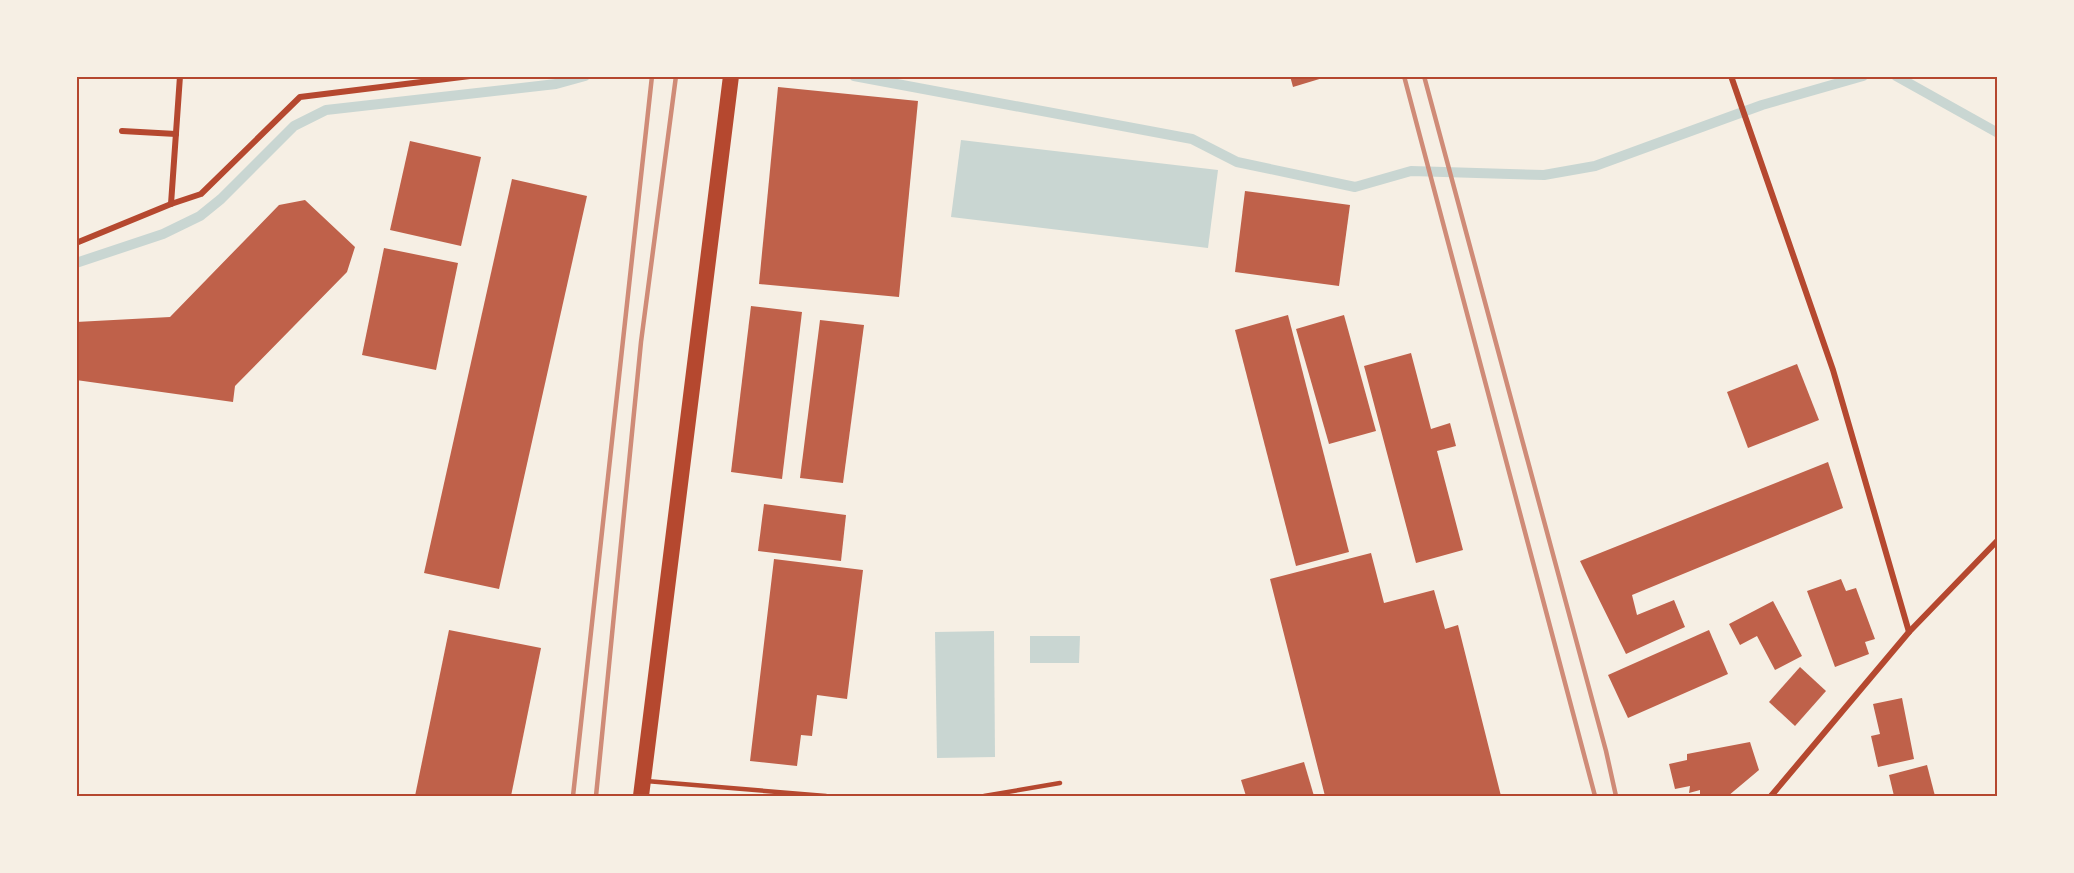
<svg xmlns="http://www.w3.org/2000/svg" width="2074" height="873" viewBox="0 0 2074 873" font-family="Overpass,sans-serif">
	<style>
		.water { fill: #c9d6d2 }
		.lines { fill: none; stroke-linecap: round; stroke-linejoin: round }
		.stream { stroke: #c9d6d2; stroke-width: 10 }
		.building { fill: #bf614a }
		.service { stroke: #b5482f; stroke-width: 4.5 }
		.minor { stroke: #b5482f; stroke-width: 6 }
		.trunk { stroke: #b5482f; stroke-width: 16 }
		.rail { stroke: #cf8b77; stroke-width: 4.5 }
		.neatline { fill: none; stroke: #b5482f; stroke-width: 2 }
	</style>
	<rect width="100%" height="100%" fill="#f6efe4"/>
	<g class="water">
		<path d="M961 140 1218 170 1208 248 951 217Z"/>
		<path d="M994 631 995 757 937 758 935 632Z"/>
		<path d="M1030 636H1080L1079 663H1030Z"/>
	</g>
	<g class="lines">
		<g class="stream">
			<path d="M854 76 1192 139 1237 162 1355 187 1411 171 1544 175 1595 166 1762 105 1863 76"/>
			<path d="M1896 76 1998 133"/>
			<path d="M76 263 163 234 200 216 221 199 294 126 326 110 556 84 585 76"/>
		</g>
	</g>
	<g class="building">
		<path d="M1290 76H1326V77L1293 87Z"/>
		<path d="M778 87 918 101 899 297 759 284Z"/>
		<path d="M410 141 481 157 461 246 390 230Z"/>
		<path d="M512 179 587 196 499 589 424 573Z"/>
		<path d="M1245 191 1350 205 1339 286 1235 272Z"/>
		<path d="M305 200 355 247 347 272 235 386 233 402 76 380V322L170 317 279 205Z"/>
		<path d="M384 248 458 263 436 370 362 355Z"/>
		<path d="M751 306 802 312 782 479 731 472Z"/>
		<path d="M1288 315 1349 552 1296 566 1235 330Z"/>
		<path d="M1344 315 1376 431 1329 444 1296 329Z"/>
		<path d="M820 320 864 325 843 483 800 478Z"/>
		<path d="M1411 353 1431 429 1450 423 1456 446 1437 451 1463 550 1416 563 1364 366Z"/>
		<path d="M1797 364 1819 420 1748 448 1727 392Z"/>
		<path d="M1828 462 1843 508 1632 595 1637 615 1674 600 1685 627 1626 654 1580 561Z"/>
		<path d="M764 504 846 515 841 561 758 551Z"/>
		<path d="M1371 553 1384 603 1434 590 1445 629 1458 625 1501 796H1325L1270 579Z"/>
		<path d="M774 559 863 570 847 699 817 695 812 736 801 735 797 766 750 761Z"/>
		<path d="M1841 579 1846 591 1856 588 1875 639 1865 642 1869 654 1835 667 1807 591Z"/>
		<path d="M1773 601 1802 656 1775 670 1757 636 1740 645 1729 624Z"/>
		<path d="M449 630 541 648 511 796H415Z"/>
		<path d="M1709 630 1728 674 1628 718 1608 675Z"/>
		<path d="M1800 667 1826 691 1795 726 1769 702Z"/>
		<path d="M1902 698 1914 759 1878 767 1871 736 1880 734 1873 704Z"/>
		<path d="M1750 742 1759 770 1728 796H1700V790L1689 793 1690 786 1675 789 1669 764 1687 760V754Z"/>
		<path d="M1304 762 1314 796H1246L1241 780Z"/>
		<path d="M1927 765 1935 796H1894L1889 775Z"/>
	</g>
	<g class="lines">
		<g class="service">
			<path d="M646 781 826 796"/>
			<path d="M984 796 1060 783"/>
		</g>
		<g class="minor">
			<path d="M1731 76 1833 370 1909 632"/>
			<path d="M122 131 176 134"/>
			<path d="M171 204 180 76"/>
			<path d="M76 243 171 204 201 194 300 97 470 76"/>
			<path d="M1771 796 1909 632 1998 540"/>
		</g>
		<path class="trunk" d="M641 796 731 76"/>
		<g class="rail">
			<path d="M1404 76 1595 796"/>
			<path d="M1424 76 1606 751 1616 796"/>
			<path d="M573 796 652 76"/>
			<path d="M596 796 641 342 676 76"/>
		</g>
	</g>
	<rect width="2074" height="873" fill="none" stroke="#f6efe4" stroke-width="156"/>
	<rect x="78" y="78" width="1918" height="717" class="neatline"/>
</svg>
